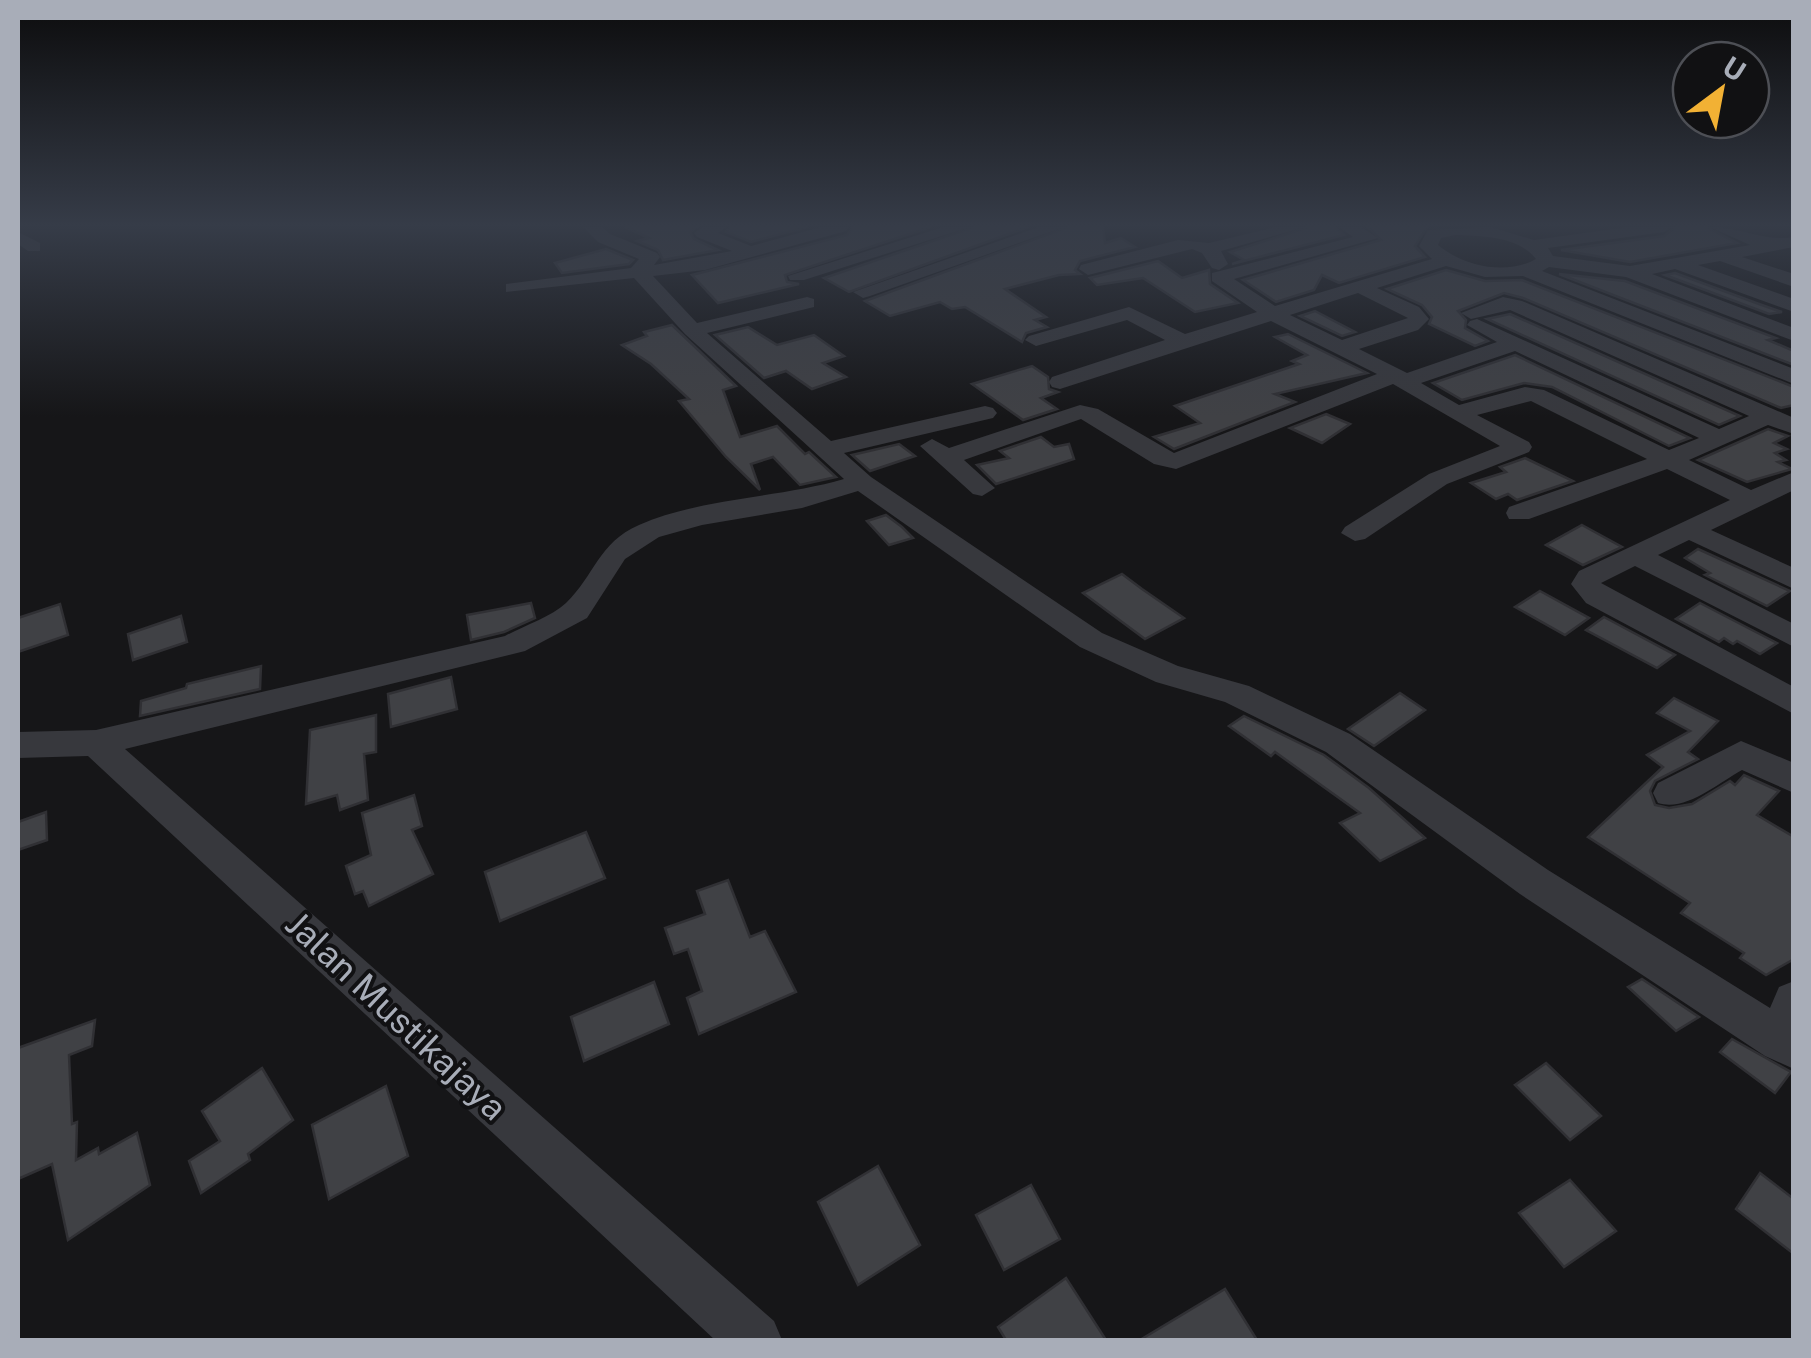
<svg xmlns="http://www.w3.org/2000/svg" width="1811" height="1358" viewBox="0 0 1811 1358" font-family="'Public Sans',sans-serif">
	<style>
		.building { fill: #404145; stroke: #303034; stroke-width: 2.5 }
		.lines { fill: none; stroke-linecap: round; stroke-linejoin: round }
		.minor { fill: #37383d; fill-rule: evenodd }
		.labels { text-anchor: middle; stroke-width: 8; stroke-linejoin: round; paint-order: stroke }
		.near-street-label { font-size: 35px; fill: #a8adb8; stroke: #111113 }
	</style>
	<rect width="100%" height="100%" fill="#161618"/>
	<g class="building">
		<path d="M625 227H697L690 232 694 239 718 250 663 260 658 250 637 241 649 238Z"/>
		<path d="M730 227H807L751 242 726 232Z"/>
		<path d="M853 227H931L785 275 787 282 799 284 718 303 692 275 847 235Z"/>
		<path d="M974 227H1028L849 292 824 278Z"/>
		<path d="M1068 227H1103L1105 243 1121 238 1135 247 1080 261 1075 270 1080 274 1059 275 1005 289 1046 317 1035 320 1047 327 1026 333 1022 342 965 307 952 309 940 302 890 316 865 301Z"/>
		<path d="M1309 227H1335L1344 235 1232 264 1244 260 1230 252Z"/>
		<path d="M1368 227H1427L1415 246 1425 257 1339 283 1322 275 1314 290 1276 302 1243 280 1381 240Z"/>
		<path d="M1676 227H1706L1737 243 1630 262 1561 250 1664 236Z"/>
		<path d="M606 249 633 260 629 264 562 273 555 263Z"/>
		<path d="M1158 261 1182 278 1209 270 1210 284 1238 303 1195 312 1143 278 1097 285 1090 278Z"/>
		<path d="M1446 270 1485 281 1522 280 1794 387V405L1781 408 1523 298 1504 293 1458 311 1466 320 1465 328 1488 341 1475 346 1429 324 1432 317 1422 305 1387 289Z"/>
		<path d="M1675 273 1759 304 1782 312 1769 314 1665 275Z"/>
		<path d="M1559 274 1625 281 1776 338 1768 340 1794 351V365Z"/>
		<path d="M1315 311 1355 332 1342 336 1300 316Z"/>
		<path d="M1510 314 1740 416 1719 425 1487 319Z"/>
		<path d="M672 325 736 386 723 390 740 437 777 426 805 454 809 452 836 477 800 485 773 457 751 464 760 490 726 457 679 401 689 399 651 364 622 345 647 336 644 332Z"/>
		<path d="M748 327 777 345 814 335 844 356 823 363 846 377 812 389 786 371 764 378 715 335Z"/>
		<path d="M1288 334 1367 373 1275 394 1295 402 1174 449 1154 437 1200 423 1175 406 1299 364 1292 361 1307 355 1275 337Z"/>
		<path d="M1515 355 1690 438 1669 446 1552 387 1524 383 1462 400 1433 383Z"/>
		<path d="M1032 366 1048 377 1049 389 1058 392 1041 398 1057 409 1023 420 972 384Z"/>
		<path d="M1326 414 1350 424 1322 443 1290 428Z"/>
		<path d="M1768 429 1788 436 1774 443 1787 449 1775 453 1786 460 1778 462 1792 469 1747 482 1698 460Z"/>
		<path d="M1041 437 1054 447 1069 444 1074 459 996 484 977 465 1009 458 1000 451Z"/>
		<path d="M899 444 915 456 870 471 852 455Z"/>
		<path d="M1525 458 1573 481 1517 500 1508 494 1496 499 1471 483 1506 472 1500 467Z"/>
		<path d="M886 515 902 527 913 538 889 545 867 521Z"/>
		<path d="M1582 525 1622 547 1583 565 1546 545Z"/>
		<path d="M1698 549 1790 591 1767 606 1705 575 1710 573 1685 558Z"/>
		<path d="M1122 574 1142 589 1184 618 1145 639 1083 593Z"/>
		<path d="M1540 591 1589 618 1565 635 1515 607Z"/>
		<path d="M531 603 535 618 504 632 471 640 467 615Z"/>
		<path d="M1700 603 1777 643 1760 654 1737 641 1733 644 1724 638 1719 642 1676 619Z"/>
		<path d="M60 604 68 635 18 652V618Z"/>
		<path d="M181 616 187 642 133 660 128 634Z"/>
		<path d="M1604 617 1675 655 1657 668 1586 630Z"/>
		<path d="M261 666 260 689 140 716 141 701 186 688 187 684Z"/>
		<path d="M451 677 457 709 391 727 388 694Z"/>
		<path d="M1400 693 1425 710 1374 746 1348 729Z"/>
		<path d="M1674 698 1718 721 1688 752 1698 759 1655 781 1650 791 1655 805 1669 808 1692 804 1730 781 1735 785 1744 775 1779 791 1757 815 1794 837V959L1766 975 1740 958 1744 953 1681 913 1690 903 1588 837 1663 767 1647 755 1690 731 1657 713Z"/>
		<path d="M376 715V752L364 754 368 800 340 810 337 795 306 804 310 730Z"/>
		<path d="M1244 716 1324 755 1369 788 1425 838 1380 861 1340 823 1360 813 1275 752 1271 756 1229 726Z"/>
		<path d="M414 795 422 826 412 830 433 874 369 906 363 891 355 894 346 866 371 855 362 813Z"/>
		<path d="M46 812 47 840 18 850V822Z"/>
		<path d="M586 832 605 878 500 921 485 872Z"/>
		<path d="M728 880 750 937 765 931 796 992 699 1034 687 998 702 991 688 949 674 954 665 928 705 914 697 891Z"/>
		<path d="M1642 979 1699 1017 1676 1031 1628 987Z"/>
		<path d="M654 982 669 1024 584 1061 571 1017Z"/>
		<path d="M95 1020 92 1046 69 1055 72 1124 77 1122 76 1160 98 1148 99 1154 137 1133 150 1185 68 1240 52 1164 18 1179V1048Z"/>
		<path d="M1732 1039 1791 1072 1775 1093 1720 1052Z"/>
		<path d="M1546 1063 1601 1116 1570 1140 1515 1085Z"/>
		<path d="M262 1068 293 1120 248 1154 250 1160 201 1193 189 1161 220 1141 202 1111Z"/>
		<path d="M386 1086 408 1156 329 1199 312 1125Z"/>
		<path d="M878 1166 920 1245 858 1285 818 1202Z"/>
		<path d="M1760 1173 1794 1199V1254L1736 1209Z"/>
		<path d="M1570 1180 1616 1231 1564 1267 1519 1213Z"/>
		<path d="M1031 1185 1060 1239 1004 1270 976 1215Z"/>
		<path d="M1066 1278 1106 1340H1006L998 1327Z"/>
		<path d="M1225 1289 1257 1340H1140Z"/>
	</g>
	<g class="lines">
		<g class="minor">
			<path d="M583 227H602L610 234 657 253 660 257 654 265 732 251 697 237 694 233 703 227H726L718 233 751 246 821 227H849L846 231 705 270 653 276 697 323 807 297 814 299V307L707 333 831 441 985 406 993 408 997 413 993 418 844 453 871 477 1102 633 1178 666 1249 686 1350 734 1548 870 1770 1008 1779 987 1794 981V1069L1765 1056 1520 894 1326 752 1225 702 1156 682 1080 647 858 491 802 508 702 525 659 537 625 559 587 618 525 651 125 749 774 1321 782 1340H715L88 756 18 758V732L96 730 505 636C523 626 551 617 566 603 595 575 598 543 639 525 700 498 779 498 844 479L685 334 634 278 506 292V284L631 268 639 259 598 242Z"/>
			<path d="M943 227H970L804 280H790L788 276Z"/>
			<path d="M1039 227H1064L870 296 863 298 853 292Z"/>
			<path d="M1276 227H1305L1221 251 1228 264 1219 270 1212 268 1202 253 1192 249 1088 275 1079 269 1081 265 1178 240 1209 243Z"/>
			<path d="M1339 227H1361L1378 238 1234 279 1275 306 1432 259 1419 246 1428 230 1490 227 1534 240 1628 227H1673L1664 232 1548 248 1553 256 1630 266 1750 245 1710 227C1740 227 1764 242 1794 237V247L1742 257 1794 274V287L1720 261 1698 265 1794 299V312L1675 269 1652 274 1794 328V341L1626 277 1549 267 1542 271 1794 369V384L1523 276 1485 277 1446 266 1377 288 1419 307 1429 319 1418 330 1359 349 1407 373 1497 342 1467 325 1470 321 1477 319 1719 429 1749 416 1510 310 1471 319 1461 313 1503 297 1522 301 1794 418V434L1768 425 1689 460 1751 490 1794 472V490L1711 530 1794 568V589L1689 540 1658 555 1794 624V647L1635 566 1601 583 1794 687V714L1586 603 1571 584 1579 571 1730 500 1667 469 1529 519H1509L1506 513 1509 507 1647 459 1531 401 1477 415 1529 442 1532 447 1529 452 1447 484 1365 539 1355 541 1341 533 1345 527 1429 474 1500 446 1393 384 1176 469 1154 464 1081 419 964 460 995 488 982 496 973 494 920 446 932 439 949 448 1080 405 1098 409 1174 453 1377 374 1271 321 1060 389 1052 387 1049 382 1052 377 1165 340 1127 320 1036 346 1025 340 1029 336 1129 307 1185 334 1257 312 1212 281V273L1353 237ZM1455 235C1482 236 1518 236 1536 259 1506 276 1463 266 1438 245L1441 238ZM1358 293 1408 318 1342 340 1290 315ZM1515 351 1699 438 1669 450 1544 390 1525 387 1459 405 1421 383Z"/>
			<path d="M18 232 40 243V251H28L18 244Z"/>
			<path d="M1741 741 1794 763V793L1742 770C1718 783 1686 812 1658 803L1653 793 1658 783Z"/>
		</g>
	</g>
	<linearGradient id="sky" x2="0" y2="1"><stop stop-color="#0c0c0d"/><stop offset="0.54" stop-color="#363c48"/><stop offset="1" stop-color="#363c48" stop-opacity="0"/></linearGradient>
	<rect width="1811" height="417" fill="url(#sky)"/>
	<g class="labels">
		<g class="near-street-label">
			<text transform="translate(396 1016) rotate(43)" y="12">Jalan Mustikajaya</text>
		</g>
	</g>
	<rect width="1811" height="1358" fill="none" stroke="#a8adb8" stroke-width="40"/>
	<g transform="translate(1721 90) rotate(32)"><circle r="48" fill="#111113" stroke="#4d4f55" stroke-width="2.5"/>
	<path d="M0-8L18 38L0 25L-18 38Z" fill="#f2b134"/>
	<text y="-15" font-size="28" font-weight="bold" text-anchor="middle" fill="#a8adb8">U</text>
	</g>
</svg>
